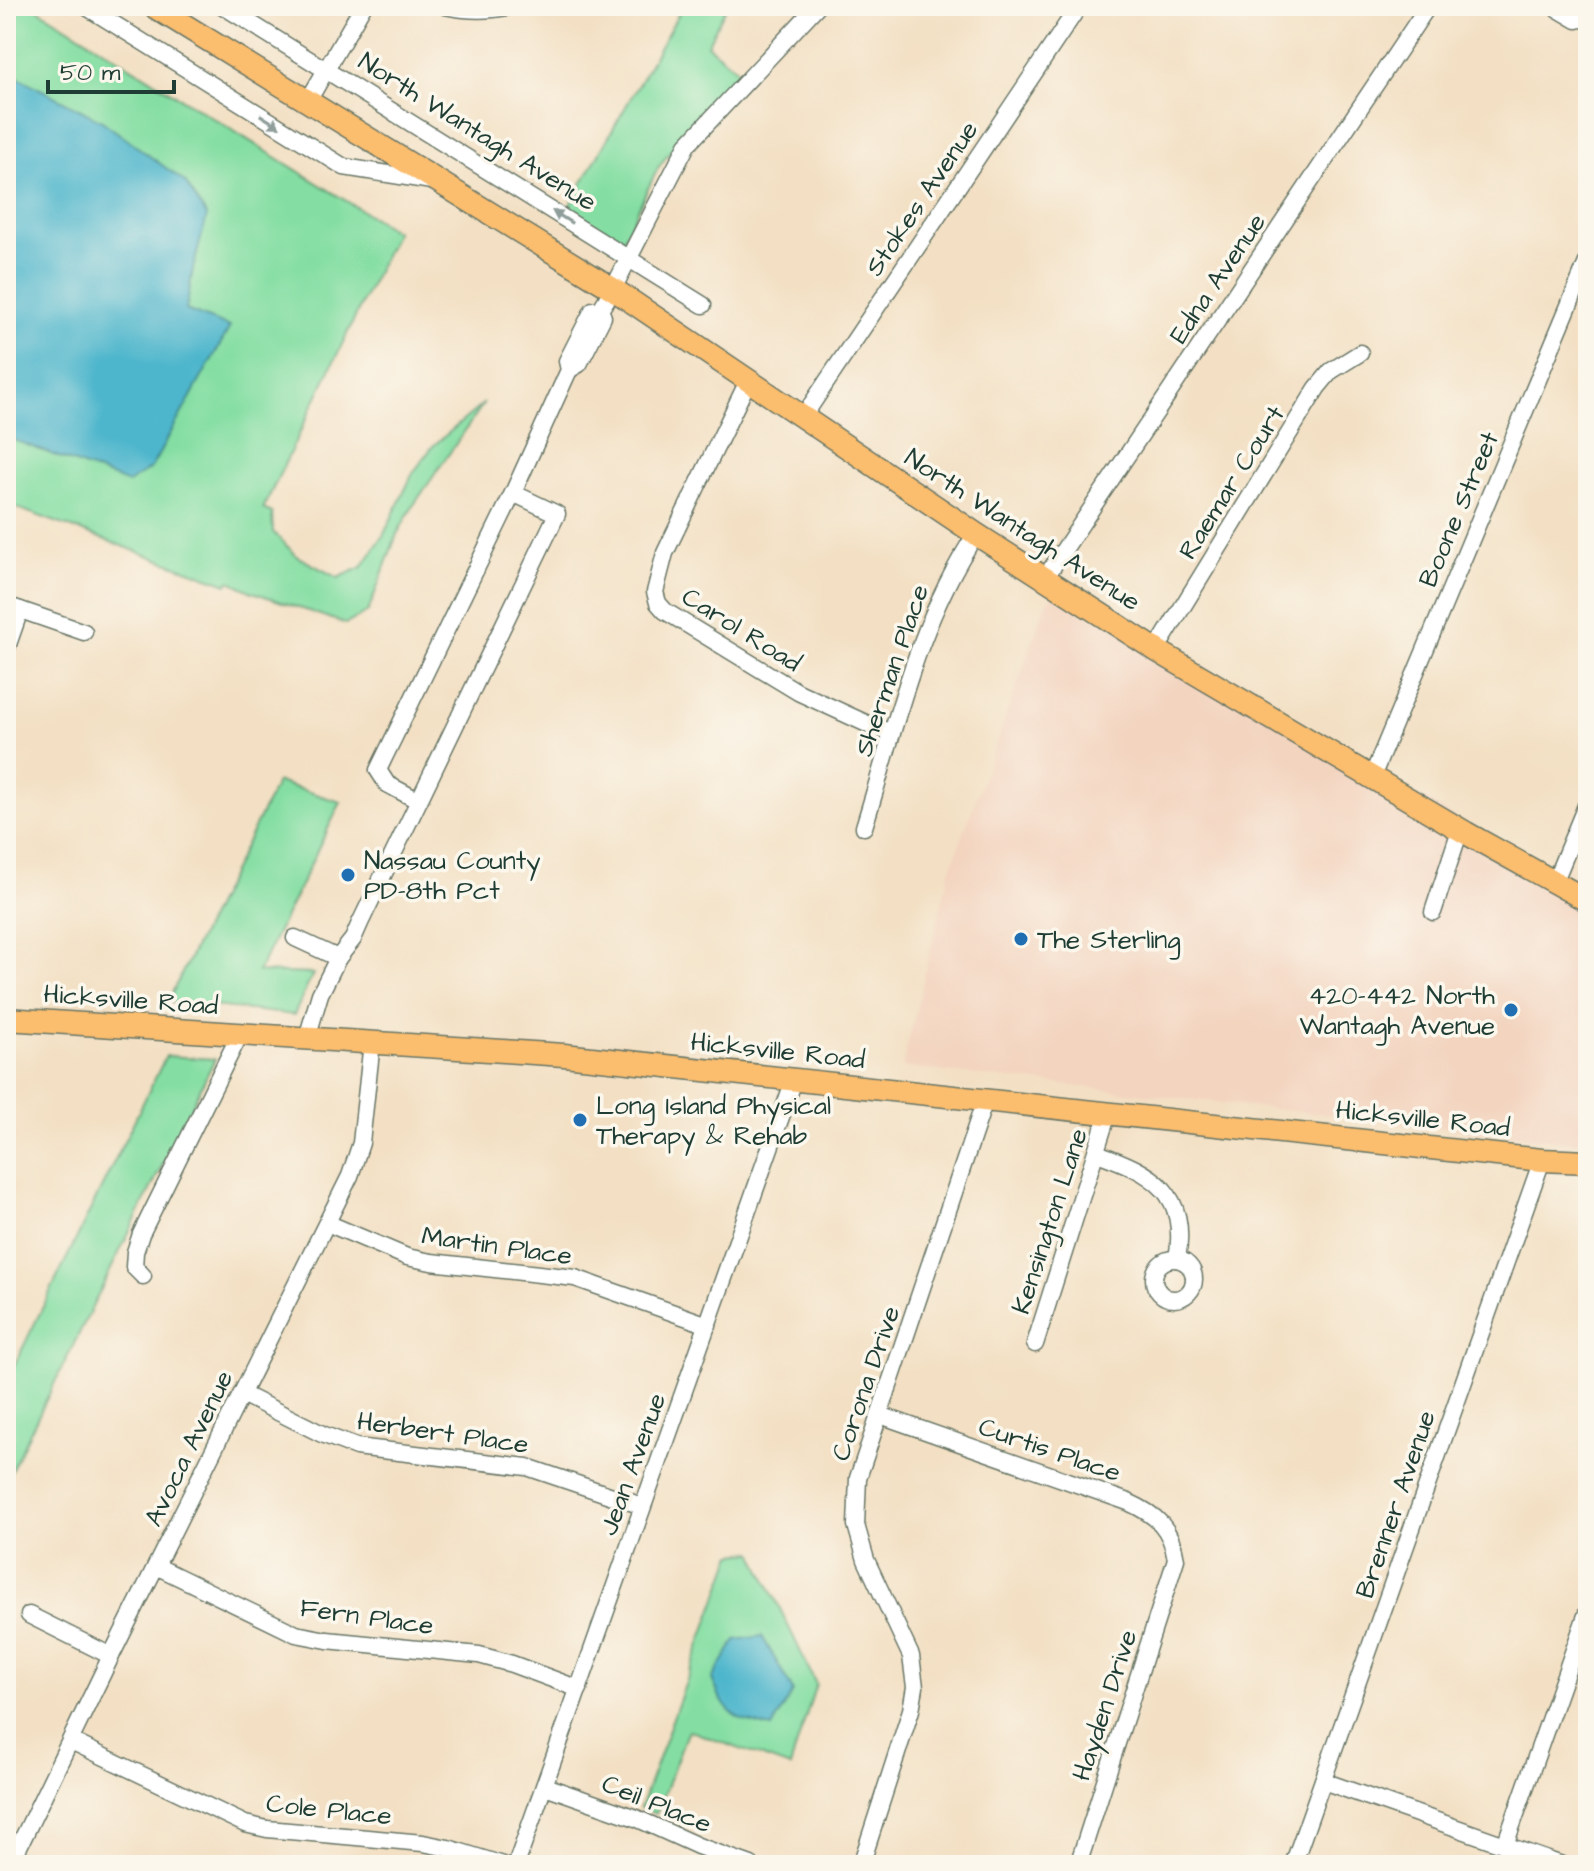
<svg xmlns="http://www.w3.org/2000/svg" width="1594" height="1871" viewBox="0 0 1594 1871" font-family="'Architects Daughter',sans-serif">
	<style>
		.built { fill: #f3d4bf }
		.green { fill: #84dea3; stroke: #528e6c; stroke-width: 2 }
		.water { fill: #4eb6cc; stroke: #367a80; stroke-width: 2 }
		.lines { fill: none; stroke-linecap: round; stroke-linejoin: round }
		.minor-casing { stroke: #697666; stroke-width: 19 }
		.major-casing { stroke: #697666; stroke-width: 25 }
		.minor { stroke: #fff; stroke-width: 16 }
		.major { stroke: #fbbd6e; stroke-width: 22 }
		.oneway { fill: #8f9e9a }
		.poi-dot { fill: #1f6fb2; stroke: #fbf7ec; stroke-width: 3 }
		.labels { text-anchor: middle; stroke-width: 7; stroke-linejoin: round; paint-order: stroke }
		.street-label { font-size: 26px; fill: #1f3d34; stroke: #fbf7ec }
		.poi-label { font-size: 26px; fill: #1f3d34; stroke: #fbf7ec; text-anchor: start }
	</style>
	<rect width="100%" height="100%" fill="#fbf7ec"/>
	<filter id="ink" filterUnits="userSpaceOnUse"><feTurbulence type="fractalNoise" baseFrequency=".0125" numOctaves="2"/><feDisplacementMap in="SourceGraphic" scale="16" xChannelSelector="R" yChannelSelector="G"/><feConvolveMatrix kernelMatrix="1 2 1 2 8 2 1 2 1" color-interpolation-filters="sRGB"/></filter>
	<filter id="wash" filterUnits="userSpaceOnUse"><feTurbulence type="fractalNoise" baseFrequency=".006" numOctaves="4" result="noise"/><feDisplacementMap in="SourceGraphic" scale="32" xChannelSelector="R" yChannelSelector="G"/><feGaussianBlur stdDeviation="1.8" result="paint"/><feColorMatrix in="noise" values="0 0 0 0 0 0 0 0 0 0 0 0 0 0 0 0 0 1.4 0 .05"/><feComposite in="paint" operator="in"/></filter>
	<g filter="url(#wash)">
		<rect width="100%" height="100%" fill="#f3e0c4"/>
		<path class="built" d="M1059 583 1588 896V1144L902 1067 949 873 1045 607Z"/>
		<g class="green">
			<path d="M6 6H33L396 232 263 509 272 513 273 532 298 557 338 578 362 567 383 536 413 473 433 446 484 403 413 506 397 534 368 612 346 624 250 591 229 580 227 584 6 504Z"/>
			<path d="M683 6H727L707 45 740 72 690 125 658 168 623 240 567 210Z"/>
			<path d="M277 782 341 802 258 972 313 974 294 1015 168 1001Z"/>
			<path d="M166 1056 215 1059 6 1481V1382Z"/>
			<path d="M753 1552 816 1684 790 1767 688 1730 656 1814 640 1808 733 1554Z"/>
		</g>
		<g class="water">
			<path d="M6 71 102 121 185 182 207 216 193 269 186 310 230 327 151 468 128 483 6 437Z"/>
			<path d="M762 1636 793 1691 772 1728C733 1719 727 1716 712 1679L736 1640Z"/>
		</g>
	</g>
	<g filter="url(#ink)">
		<g class="lines">
			<g class="minor-casing">
				<g id="minor">
					<path d="M85 6 344 167 432 181"/>
					<path d="M223 6 703 305"/>
					<path d="M445 6C467 11 490 11 512 6"/>
					<path d="M1553 6 1577 20 1588 17"/>
					<path d="M308 101 363 6"/>
					<path d="M569 370 579 364 603 317 600 310"/>
					<path d="M748 381 665 553 655 592 658 603 665 611 798 692 876 728 892 732"/>
					<path d="M803 417 1079 6"/>
					<path d="M513 493 569 370 567 361 593 310H600L613 289 687 145 817 6"/>
					<path d="M1045 578 1428 6"/>
					<path d="M6 605 84 632"/>
					<path d="M6 650 20 610"/>
					<path d="M1156 650 1317 388 1331 371 1360 353"/>
					<path d="M1372 777 1588 260"/>
					<path d="M864 827C895 728 918 621 976 534"/>
					<path d="M1554 883 1588 801"/>
					<path d="M1433 912 1460 830"/>
					<path d="M295 938 338 958 320 994 307 1038"/>
					<path d="M338 958 353 939 360 923 557 514 513 493 378 770 387 784 419 801"/>
					<path d="M1097 1153C1153 1173 1189 1192 1177 1259"/>
					<path d="M327 1223 407 1257 431 1262 575 1278 708 1325"/>
					<circle cx="1174" cy="1279" r="20"/>
					<path d="M143 1276 134 1267 135 1252 141 1234 240 1034"/>
					<path d="M1035 1344 1108 1113"/>
					<path d="M242 1394 322 1434 356 1447 527 1467 642 1506"/>
					<path d="M880 1415 1128 1502C1157 1515 1171 1528 1176 1559L1078 1865"/>
					<path d="M156 1566 296 1634 327 1640 479 1655 512 1664 579 1689"/>
					<path d="M29 1615 111 1656"/>
					<path d="M71 1741 245 1824 267 1829 423 1843 448 1848 503 1865"/>
					<path d="M1323 1781 1562 1865"/>
					<path d="M545 1786 636 1818 698 1846 751 1865"/>
					<path d="M1505 1845 1588 1610"/>
					<path d="M10 1865 111 1656 350 1176 361 1143 372 1042"/>
					<path d="M516 1865 794 1080"/>
					<path d="M861 1865 911 1710 915 1687 911 1656 866 1560 856 1525 858 1478 985 1100"/>
					<path d="M1293 1865 1542 1160"/>
				</g>
			</g>
			<g class="major-casing">
				<g id="major">
					<path d="M153 6 613 289 976 534 1156 650 1466 833 1588 901"/>
					<path d="M6 1019 564 1055 1542 1160 1588 1162"/>
				</g>
			</g>
			<use href="#minor" class="minor"/>
			<use href="#major" class="major"/>
		</g>
		<defs><path id="oneway-solid" d="M-6-.8H1V-3.2L6.5 0L1 3.2V.8H-6Z" transform="scale(2)"/></defs>
		<g class="oneway">
			<use href="#oneway-solid" transform="translate(270 121) rotate(32)"/>
			<use href="#oneway-solid" transform="translate(562 217) rotate(-148)"/>
		</g>
	</g>
	<g class="poi-dot">
		<circle cx="348" cy="875" r="8"/>
		<circle cx="1021" cy="939" r="8"/>
		<circle cx="1511" cy="1010" r="8"/>
		<circle cx="580" cy="1120" r="8"/>
	</g>
	<g class="labels">
		<g class="street-label">
			<text transform="translate(478 131) rotate(32)" y="9">North Wantagh Avenue</text>
			<text transform="translate(921 198) rotate(-56)" y="9">Stokes Avenue</text>
			<text transform="translate(1217 278) rotate(-56)" y="9">Edna Avenue</text>
			<text transform="translate(1231 482) rotate(-58)" y="9">Raemar Court</text>
			<text transform="translate(1458 509) rotate(-67)" y="9">Boone Street</text>
			<text transform="translate(1023 529) rotate(33)" y="9">North Wantagh Avenue</text>
			<text transform="translate(742 629) rotate(32)" y="9">Carol Road</text>
			<text transform="translate(891 670) rotate(-71)" y="9">Sherman Place</text>
			<text transform="translate(131 999) rotate(4)" y="9">Hicksville Road</text>
			<text transform="translate(778 1050) rotate(6)" y="9">Hicksville Road</text>
			<text transform="translate(1423 1118) rotate(6)" y="9">Hicksville Road</text>
			<text transform="translate(1049 1221) rotate(-72)" y="9">Kensington Lane</text>
			<text transform="translate(497 1245) rotate(8)" y="9">Martin Place</text>
			<text transform="translate(865 1383) rotate(-71)" y="9">Corona Drive</text>
			<text transform="translate(443 1432) rotate(8)" y="9">Herbert Place</text>
			<text transform="translate(188 1448) rotate(-64)" y="9">Avoca Avenue</text>
			<text transform="translate(1050 1449) rotate(19)" y="9">Curtis Place</text>
			<text transform="translate(632 1464) rotate(-70)" y="9">Jean Avenue</text>
			<text transform="translate(1395 1504) rotate(-71)" y="9">Brenner Avenue</text>
			<text transform="translate(367 1616) rotate(8)" y="9">Fern Place</text>
			<text transform="translate(1104 1705) rotate(-72)" y="9">Hayden Drive</text>
			<text transform="translate(657 1803) rotate(22)" y="9">Ceil Place</text>
			<text transform="translate(329 1809) rotate(6)" y="9">Cole Place</text>
		</g>
		<g class="poi-label">
			<text x="364" y="869">Nassau County<tspan x="364" dy="30">PD-8th Pct</tspan></text>
			<text x="1037" y="948">The Sterling</text>
			<text x="1495" y="1004" text-anchor="end">420-442 North<tspan x="1495" dy="30">Wantagh Avenue</tspan></text>
			<text x="596" y="1114">Long Island Physical<tspan x="596" dy="30">Therapy &amp; Rehab</tspan></text>
		</g>
	</g>
	<rect width="1594" height="1871" fill="none" stroke="#fbf7ec" stroke-width="32"/>
	<path d="M48 80v12h126v-12" fill="none" stroke="#1f3d34" stroke-width="4"/>
	<text x="60" y="80" font-size="24" fill="#1f3d34" stroke="#fbf7ec" stroke-width="6" paint-order="stroke">50 m</text>
</svg>
